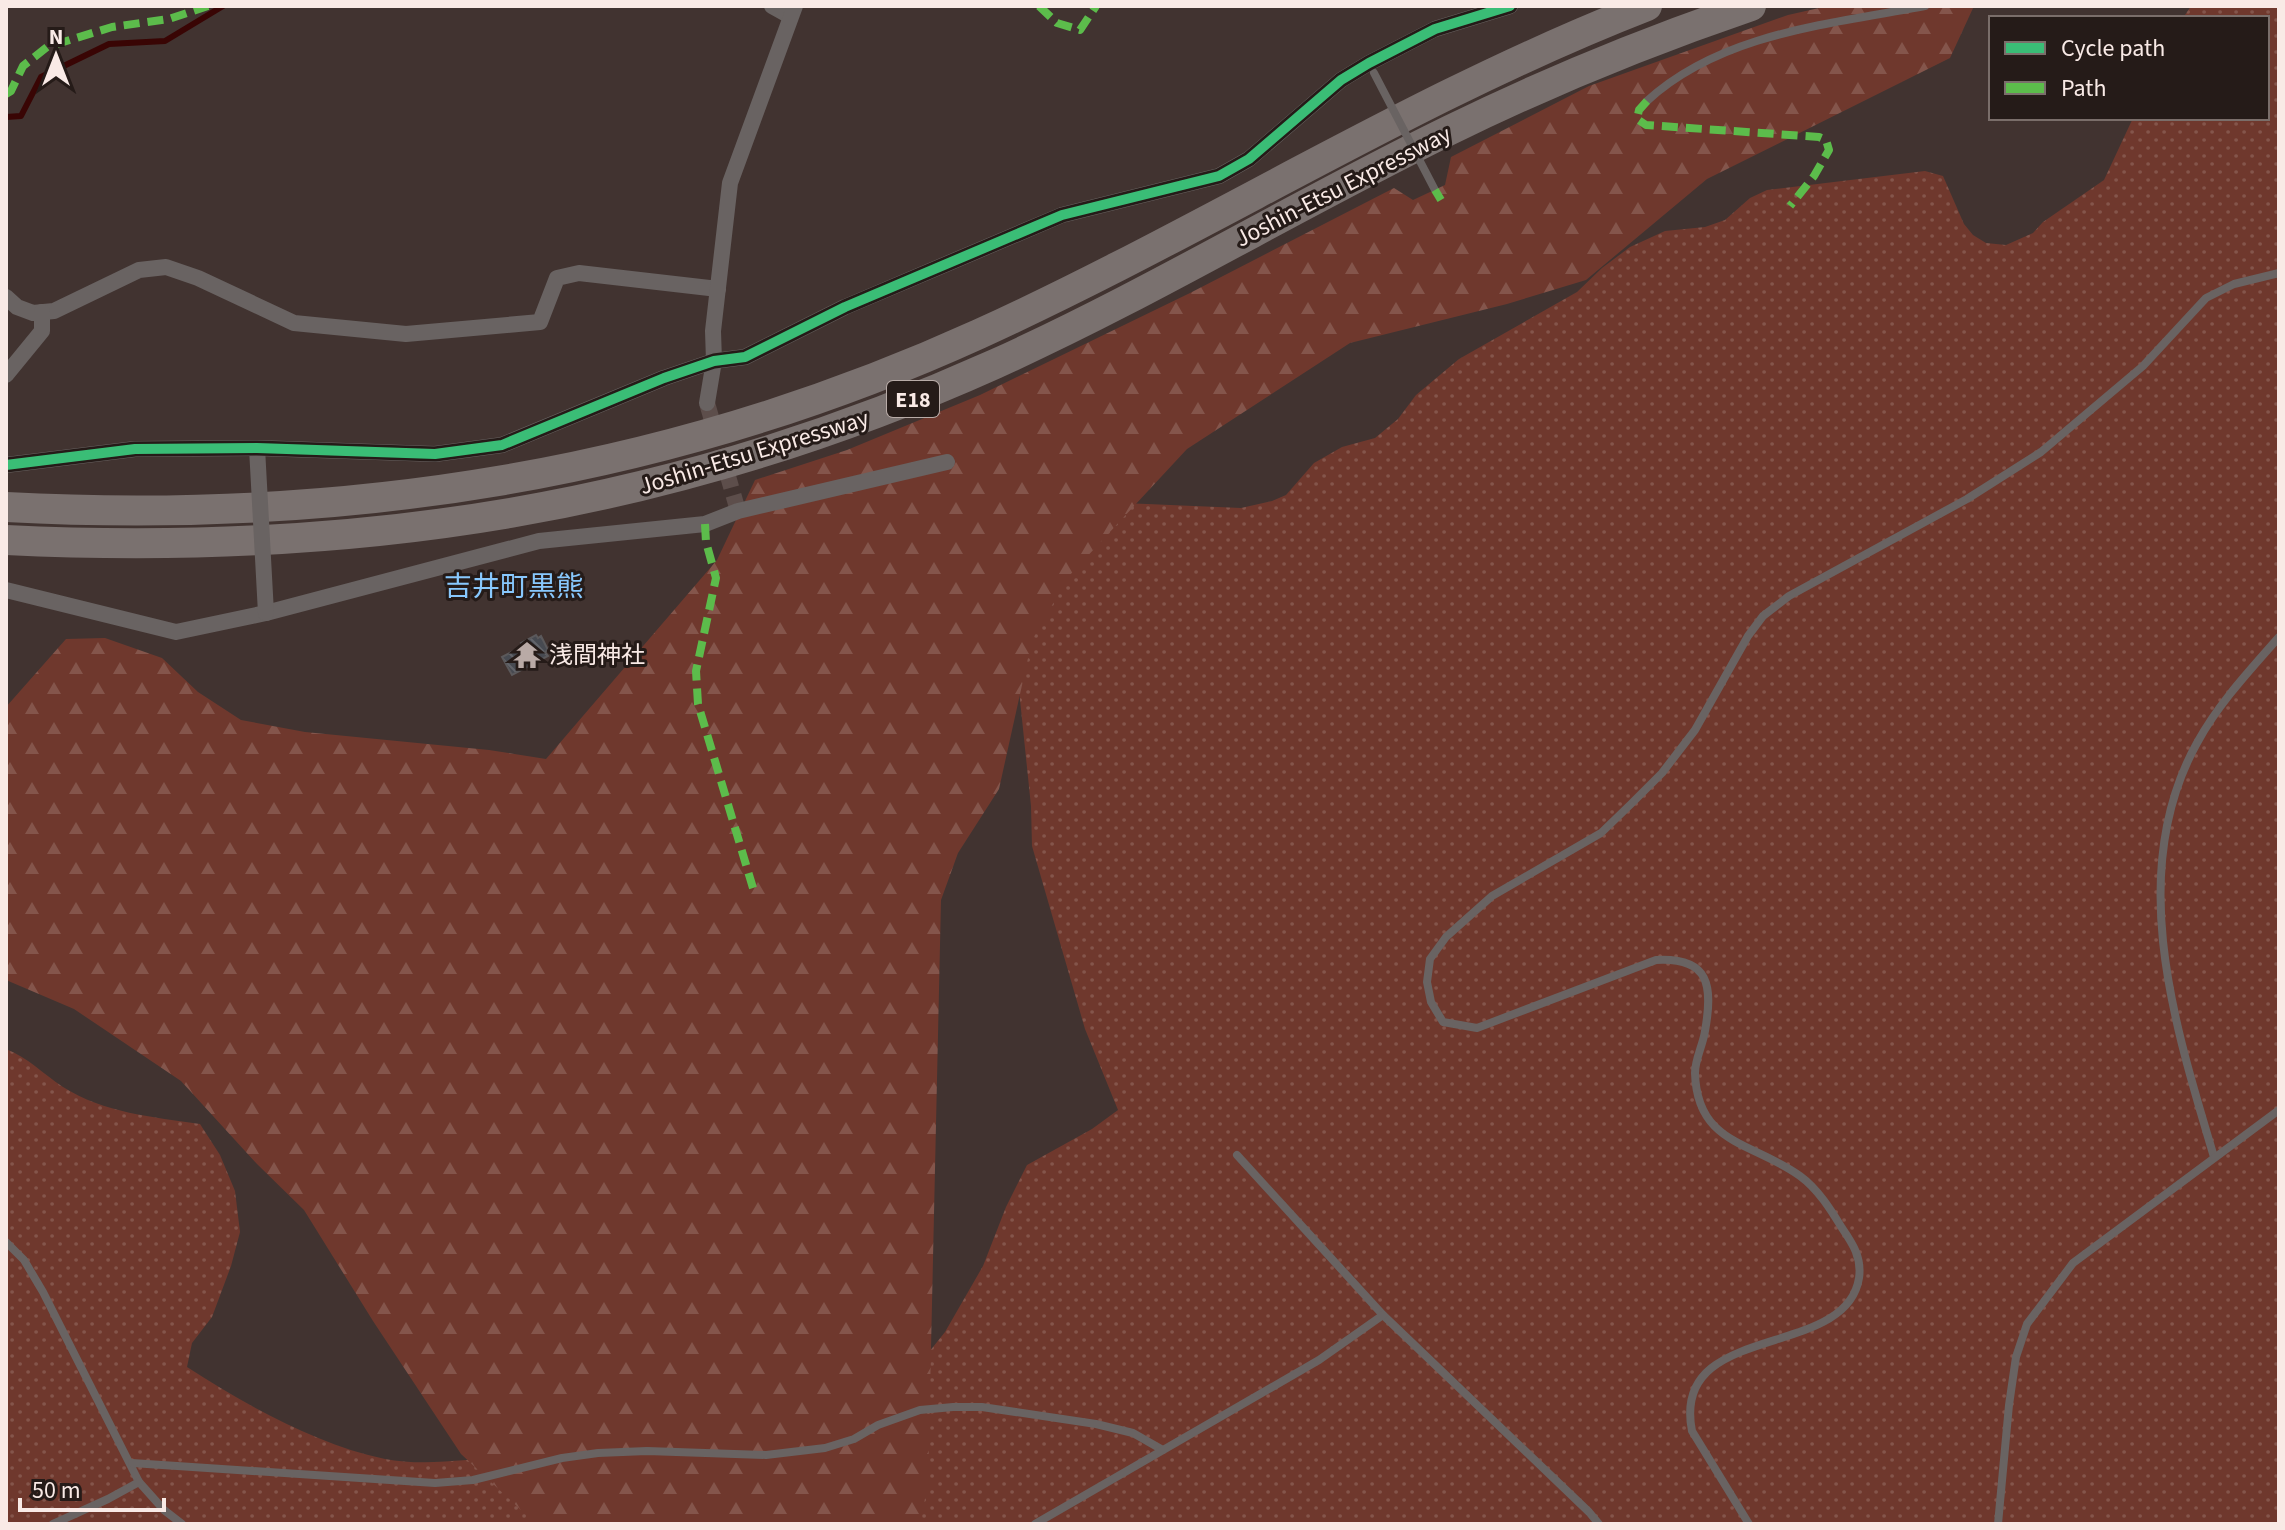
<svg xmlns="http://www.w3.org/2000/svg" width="2285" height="1530" viewBox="0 0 2285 1530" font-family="'Source Sans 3','Noto Sans JP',sans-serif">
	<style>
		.green { fill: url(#green-dots) }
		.forest { fill: url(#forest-firs) }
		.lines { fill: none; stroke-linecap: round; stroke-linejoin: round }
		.stream { stroke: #390504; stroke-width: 6 }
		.building { fill: url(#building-back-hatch); stroke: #5b595b; stroke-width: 2 }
		.minor-tunnel { stroke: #5d4e4b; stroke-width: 16; stroke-dasharray: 16 8; stroke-linecap: butt }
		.service { stroke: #696362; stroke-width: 8 }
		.minor { stroke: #696362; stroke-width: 16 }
		.motorway { stroke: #7a716f; stroke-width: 30 }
		.service-bridge { stroke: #696362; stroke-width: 8 }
		.minor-bridge { stroke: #696362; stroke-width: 16 }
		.quiet { stroke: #5cbc4b; stroke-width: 8; stroke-dasharray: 16 8; stroke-linecap: butt }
		.cycleway-casing { stroke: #251b18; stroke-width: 15 }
		.cycleway { stroke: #3abd76; stroke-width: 10 }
		.labels { text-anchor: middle; stroke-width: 6; stroke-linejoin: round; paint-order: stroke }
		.shield { fill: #251b18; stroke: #b9aca8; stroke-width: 2 }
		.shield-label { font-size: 22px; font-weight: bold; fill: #f9eae6 }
		.street-label { font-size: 24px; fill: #f9eae6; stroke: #251b18 }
		.poi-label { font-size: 24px; fill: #f9eae6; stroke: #251b18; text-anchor: start }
		.quarter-label { font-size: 28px; fill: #88c8fd; stroke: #251b18 }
	</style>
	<defs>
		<pattern id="green-dots" width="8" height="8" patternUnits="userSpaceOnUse" patternTransform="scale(2)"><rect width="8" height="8" fill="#6f382d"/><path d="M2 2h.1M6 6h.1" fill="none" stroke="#84554b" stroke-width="1.8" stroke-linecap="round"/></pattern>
		<pattern id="forest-firs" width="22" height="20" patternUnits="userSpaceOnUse" patternTransform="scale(2)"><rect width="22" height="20" fill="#6f382d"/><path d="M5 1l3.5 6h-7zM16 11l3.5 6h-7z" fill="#84554b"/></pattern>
		<pattern id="building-back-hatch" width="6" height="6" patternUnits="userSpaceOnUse" patternTransform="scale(2)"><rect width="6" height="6" fill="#474a51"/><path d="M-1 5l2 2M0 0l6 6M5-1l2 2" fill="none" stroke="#62646a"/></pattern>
	</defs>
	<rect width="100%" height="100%" fill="#413330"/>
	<path class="green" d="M2191 6H2279V1524H6V1049C29 1058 43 1074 63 1087 104 1113 153 1117 200 1124L220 1155 235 1191 240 1232 231 1266 212 1317 192 1343 187 1367C246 1405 315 1444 385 1459 441 1470 527 1451 584 1442 689 1425 793 1408 897 1392L945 1332 983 1266 1006 1207 1027 1165 1092 1129 1118 1110 1085 1029 1032 846 1031 806 1016 661 1076 501 1241 508 1272 501 1286 495 1314 463 1342 447 1375 438 1398 419 1416 395 1459 359 1577 292 1602 268 1630 247 1665 231 1705 227 1725 220 1750 198 1767 190 1925 171 1943 176 1964 224 1973 235 1986 243 2006 245 2033 233 2043 222 2104 180 2133 118H2267V18H2183Z"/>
	<path class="forest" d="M1828 6H1974L1950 58 1707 179 1586 280 1507 304 1350 343 1187 449 1069 576 1032 640 999 789 958 853 941 900 928 1483 920 1524H536L461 1454 373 1321 304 1210 257 1164 181 1081 74 1009 6 980V707L66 639 105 638 162 658 198 692 241 720 305 732 489 750 546 759 717 560 755 480 847 450 980 395 1190 293 1394 188 1413 200 1445 185 1451 157 1589 86 1788 15Z"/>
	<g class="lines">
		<path class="stream" d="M6 117 21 116 41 77 109 44 165 41 223 6"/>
	</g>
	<path class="building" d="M536 635 538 638 541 636 548 650 545 652 548 656 512 675 502 657 523 646 521 643Z"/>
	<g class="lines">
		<path class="minor-tunnel" d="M707 403 738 511"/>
		<g class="service">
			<path d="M1647 101C1721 33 1830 24 1925 6"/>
			<path d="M1237 1155 1383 1315 1589 1512 1599 1524"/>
			<path d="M2214 1157C2175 1026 2125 872 2197 743 2218 704 2250 670 2279 637"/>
			<path d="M6 1242 24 1260 43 1292 139 1482 164 1510 182 1524"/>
			<path d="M132 1463 435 1483 473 1480 562 1458 598 1453 647 1451 766 1455 825 1448 854 1439 878 1425 920 1410 953 1407H982L1096 1424 1133 1433 1161 1449"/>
			<path d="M53 1524 108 1499 139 1482"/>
			<path d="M1035 1524 1319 1360 1383 1315"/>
			<path d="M1749 1524 1692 1431C1670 1320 1846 1361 1859 1278 1862 1258 1853 1244 1842 1228 1831 1210 1818 1189 1800 1176 1753 1142 1697 1145 1695 1073 1695 1059 1703 1045 1705 1031 1713 986 1710 957 1656 960L1477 1028 1443 1022 1431 1002 1427 982 1430 959 1446 937 1492 896 1601 833 1632 803 1662 773 1695 730 1748 636 1763 616 1789 596 1967 499 2041 452 2143 366 2206 298 2234 284 2279 273"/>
			<path d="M1998 1524 2009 1405 2016 1357 2027 1324 2073 1263 2279 1110"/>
		</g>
		<g class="minor">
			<path d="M772 6 790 16"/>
			<path d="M6 297 17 307 33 313 54 311 139 270 166 267 198 278 294 323 406 334 540 322 557 278 579 273 718 289"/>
			<path d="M6 375 42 331V312"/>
			<path d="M707 403 714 361 713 331 730 183 795 6"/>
			<path d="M6 465 135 449 257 448 435 454 502 445 664 378 714 361 745 357 845 307 1062 215 1219 176 1249 159 1341 80 1369 63 1435 29 1510 6"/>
			<path d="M6 590 176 632 266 613 539 541 705 524 738 511 947 462"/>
		</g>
		<g class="motorway">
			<path d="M6 507C345 525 669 475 979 334 1205 231 1415 96 1647 6"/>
			<path d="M6 540C358 557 672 509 995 364 1150 294 1296 205 1450 130 1548 82 1648 41 1751 6"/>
		</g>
		<path class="service-bridge" d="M1374 73 1435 190"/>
		<path class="minor-bridge" d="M257 448 266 613"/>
		<g class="quiet">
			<path d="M1039 6 1057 23 1080 30 1096 6"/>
			<path d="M6 94 11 91 23 66 47 47 112 27 169 19 208 6"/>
			<path d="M1647 101 1639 110 1637 119 1646 125 1819 137 1826 140 1829 150 1814 176 1790 206"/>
			<path d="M1435 190 1441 200"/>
			<path d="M705 524 706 542 716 578 696 671 698 704 753 888"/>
		</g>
		<g class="cycleway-casing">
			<path id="cycleway" d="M6 465 135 449 257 448 435 454 502 445 664 378 714 361 745 357 845 307 1062 215 1219 176 1249 159 1341 80 1369 63 1435 29 1510 6"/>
		</g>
		<use href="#cycleway" class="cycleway"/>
	</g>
	<defs>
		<g id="temple-bare" transform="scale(2.16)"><path d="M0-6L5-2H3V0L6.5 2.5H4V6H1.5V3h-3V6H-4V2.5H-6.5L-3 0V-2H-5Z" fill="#b9aaa6" stroke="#251b18" stroke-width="2.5" paint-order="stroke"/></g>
	</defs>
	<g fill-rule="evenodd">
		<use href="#temple-bare" x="527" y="655"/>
	</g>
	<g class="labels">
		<rect class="shield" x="887" y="381" width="52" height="36" rx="6"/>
		<g class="shield-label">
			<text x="913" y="407">E18</text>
		</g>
		<g class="street-label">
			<text transform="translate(1343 186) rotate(-27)" y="8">Joshin-Etsu Expressway</text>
			<text transform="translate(754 452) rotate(-17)" y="8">Joshin-Etsu Expressway</text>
		</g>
		<g class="poi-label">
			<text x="549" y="663">浅間神社</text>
		</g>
		<g class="quarter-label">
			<text x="514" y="596">吉井町黒熊</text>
		</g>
	</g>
	<rect width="2285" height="1530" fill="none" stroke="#f9eae6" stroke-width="16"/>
	<rect x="1989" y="16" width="280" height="104" fill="#251b18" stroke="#7a6e6a" stroke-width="2"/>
	<rect x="2005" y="42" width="40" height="12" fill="#3abd76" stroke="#7a6e6a" stroke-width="2"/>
	<text x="2061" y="56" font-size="24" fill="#f9eae6">Cycle path</text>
	<rect x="2005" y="82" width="40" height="12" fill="#5cbc4b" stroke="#7a6e6a" stroke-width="2"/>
	<text x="2061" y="96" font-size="24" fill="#f9eae6">Path</text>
	<g transform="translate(56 56)" stroke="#251b18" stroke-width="6" paint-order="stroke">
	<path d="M0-6L14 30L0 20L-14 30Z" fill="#f9eae6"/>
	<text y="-12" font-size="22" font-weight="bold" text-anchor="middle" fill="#f9eae6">N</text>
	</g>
	<path d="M20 1498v12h144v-12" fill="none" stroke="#f9eae6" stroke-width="4"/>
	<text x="32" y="1498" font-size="24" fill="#f9eae6" stroke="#251b18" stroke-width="6" paint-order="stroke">50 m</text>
</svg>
